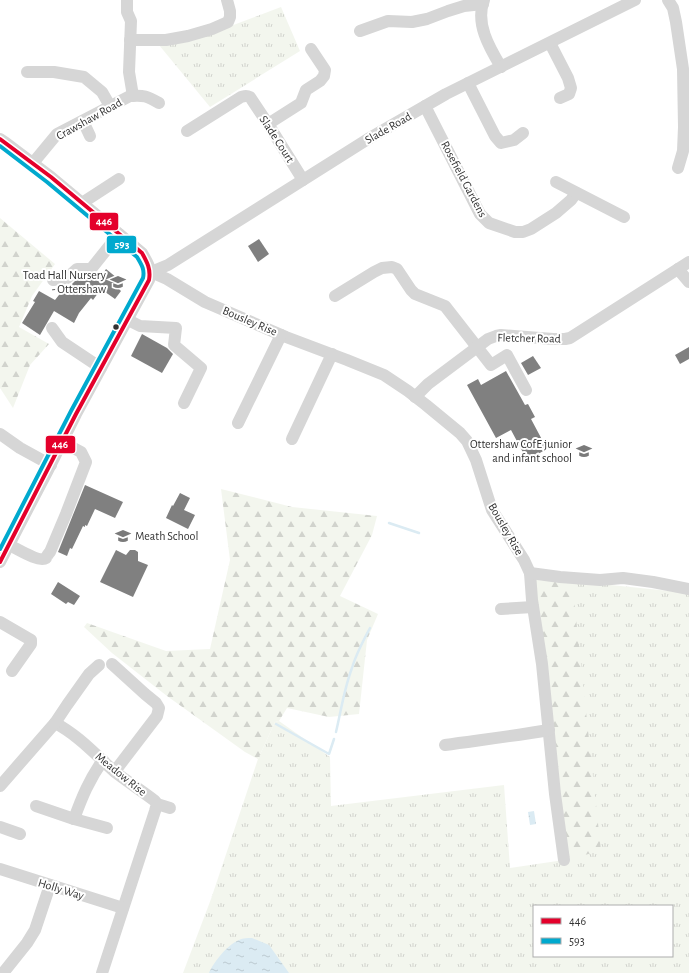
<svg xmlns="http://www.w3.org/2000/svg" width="689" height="973" viewBox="0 0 689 973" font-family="'Alegreya Sans',sans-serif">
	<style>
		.grass { fill: url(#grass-tufts); fill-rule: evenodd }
		.forest { fill: url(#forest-firs) }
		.water { fill: url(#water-ripples) }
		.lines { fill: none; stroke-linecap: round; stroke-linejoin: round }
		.stream { stroke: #dbebf3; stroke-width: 2.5 }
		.building { fill: #808080 }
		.minor { stroke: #d6d6d6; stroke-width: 12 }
		.bus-1-casing { stroke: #fff; stroke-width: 7 }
		.bus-2-casing { stroke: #fff; stroke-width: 7 }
		.bus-1 { stroke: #e4002b; stroke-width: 4 }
		.bus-2 { stroke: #00a9ce; stroke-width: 4 }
		.bus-dot { fill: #323232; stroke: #fff; stroke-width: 1.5 }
		.labels { text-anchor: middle; stroke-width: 4; stroke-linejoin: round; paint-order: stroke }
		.street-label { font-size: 12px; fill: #323232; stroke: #fff }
		.poi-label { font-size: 12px; fill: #323232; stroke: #fff; text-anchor: end }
		.line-badge { stroke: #fff; stroke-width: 1.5 }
		.badge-label { font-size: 11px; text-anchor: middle; font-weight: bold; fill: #fff }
	</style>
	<defs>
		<pattern id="grass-tufts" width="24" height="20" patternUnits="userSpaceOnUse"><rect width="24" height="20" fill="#f3f6ee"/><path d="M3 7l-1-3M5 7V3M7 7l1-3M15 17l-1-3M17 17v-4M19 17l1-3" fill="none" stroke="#d1d3cd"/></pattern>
		<pattern id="forest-firs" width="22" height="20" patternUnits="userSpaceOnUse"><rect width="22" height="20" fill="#f3f6ee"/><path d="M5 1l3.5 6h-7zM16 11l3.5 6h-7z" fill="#d1d3cd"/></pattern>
		<pattern id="water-ripples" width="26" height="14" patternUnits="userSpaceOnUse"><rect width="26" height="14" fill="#dbebf3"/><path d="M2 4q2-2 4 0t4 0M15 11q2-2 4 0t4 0" fill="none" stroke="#bccad1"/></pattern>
	</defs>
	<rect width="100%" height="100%" fill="#fff"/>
	<g class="grass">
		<path d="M281 7 300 51 210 107 159 45 199 38Z"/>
		<path d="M572 581 689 593V973H183L211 899 258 759 275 722 279 721 330 757 331 806 504 785 510 868 564 860ZM534 906H672V956H534Z"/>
	</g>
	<g class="forest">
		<path d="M0 218 55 264 32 296 19 327 49 344 30 365 13 408 0 388Z"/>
		<path d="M221 489 292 507 377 516 372 535 340 596 378 614 367 640 359 714 329 717 287 708 279 721 275 722 258 759 245 752 167 696 112 653 84 627 87 623 166 651 210 649 230 560Z"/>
		<path d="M534 580 572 581 601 851 568 859Z"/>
	</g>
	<g class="water">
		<path d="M534 811 536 824 530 825 528 812Z"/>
		<path d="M252 938 269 945 289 973H209C213 963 228 944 239 940 243 938 248 938 252 938Z"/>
	</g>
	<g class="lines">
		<g class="stream">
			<path d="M389 523 419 533"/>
			<path d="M276 724 329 754 334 739"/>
			<path d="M336 732C341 711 344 689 352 668 356 654 363 641 370 628"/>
		</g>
	</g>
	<g class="building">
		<path d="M259 239 269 254 258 262 248 246Z"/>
		<path d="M106 269 122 282 118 288 121 291 115 299 101 289 93 300 91 298 79 313 74 323 54 311 40 335 22 323 35 302 33 301 39 291 55 300 66 286 72 284 80 276H94L101 277Z"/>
		<path d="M142 334 167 348 173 354 162 373 131 356Z"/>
		<path d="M689 347V359L680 364 675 355Z"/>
		<path d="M533 356 541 368 528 375 521 363Z"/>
		<path d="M506 371 525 405 528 404 535 417 531 419 547 449 527 460 511 430 496 438 467 385 478 379 481 385Z"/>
		<path d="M85 485 123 502 115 518 95 509 87 526 85 525V527L83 526 72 549 70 548 67 556 58 552Z"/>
		<path d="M180 493 190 498 184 510 195 515 188 529 166 518 172 505 173 506Z"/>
		<path d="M116 550 126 555 130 550H135L138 552V561L148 565 133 597 100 582Z"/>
		<path d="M58 582 80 596 74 605 68 602 66 604 51 594Z"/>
	</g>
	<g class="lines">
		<g class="minor">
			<path d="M127 0V12L131 21 129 72 133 96"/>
			<path d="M484 0C475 23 489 47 501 67"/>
			<path d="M668 0 673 8 676 22 683 69 684 127 683 151 678 168"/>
			<path d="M360 31 388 21 412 22 427 19 448 11 464 6 483 4"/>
			<path d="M130 40H166L188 36 212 29 228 22 230 17V11L227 0"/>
			<path d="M550 43 568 78 571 88 569 94 560 98"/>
			<path d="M27 72H54L84 77 102 92 110 106"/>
			<path d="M468 83 495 136 501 143 514 140 523 133"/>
			<path d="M425 106 480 214 489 223 515 232H523L531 229 556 213 571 200 576 193"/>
			<path d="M83 121 90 136"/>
			<path d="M268 124 301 103 306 90 320 81 324 76 325 70 311 49"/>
			<path d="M187 131 241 97C245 96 246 95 250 97L268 124 303 180"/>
			<path d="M0 139 6 143 51 177 142 253C148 264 152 268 149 280L76 414 47 472 0 562"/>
			<path d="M33 163 57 134 130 96C144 95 147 96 159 103"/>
			<path d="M556 182 624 217"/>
			<path d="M82 203 119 179"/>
			<path d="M678 269 689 282"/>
			<path d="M151 272 167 279 205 302 286 337 347 360 384 375 408 391 426 405 460 433 467 441 476 460 492 510 524 560 530 573 532 600 542 664 555 794 564 860"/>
			<path d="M151 272 168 265 368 139 446 94 635 0"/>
			<path d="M53 280 67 278 77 269H91L119 234"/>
			<path d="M335 296 374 272 382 268 392 267 397 269 411 290 415 294 445 306 491 365 507 355 526 390"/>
			<path d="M128 320 140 326 176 328 174 345 201 368 184 403"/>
			<path d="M52 328 62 342 101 368"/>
			<path d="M415 397 428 384 488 339 496 336 501 335 553 339H565L570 338 689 262"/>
			<path d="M238 423 281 335"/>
			<path d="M0 434 20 448 51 465"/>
			<path d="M292 439 332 354"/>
			<path d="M9 545C16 548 39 563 46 558 46 557 49 553 50 552L66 514 86 462 81 452 62 442"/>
			<path d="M530 573 560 577 600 580 623 578 653 582 689 589"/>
			<path d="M501 609 533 607"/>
			<path d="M0 622 31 640V644L12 671"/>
			<path d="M112 664 145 694 156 703 159 708 157 716 115 771"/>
			<path d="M55 723C78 735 96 755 115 772 128 782 142 791 155 801L157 804 155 811 102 973"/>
			<path d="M445 745C480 740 514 736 549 730"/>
			<path d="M0 786 55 723 67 705 89 674 99 665"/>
			<path d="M157 804 170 808"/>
			<path d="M36 806 74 819 107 828"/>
			<path d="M74 819C82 797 89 780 103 760"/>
			<path d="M0 827 20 834"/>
			<path d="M0 869 123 908"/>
			<path d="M3 973 27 943 35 930 50 885"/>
		</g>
		<g class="bus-1-casing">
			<path id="bus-1" d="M0 139 51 177 142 253C147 262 151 269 149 280L76 414 0 562"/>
		</g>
		<g class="bus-2-casing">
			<path id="bus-2" d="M0 146 47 182 137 257C141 264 145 269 143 278L71 411 0 549"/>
		</g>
		<use href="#bus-1" class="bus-1"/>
		<use href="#bus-2" class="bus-2"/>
	</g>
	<defs>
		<g id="school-bare" transform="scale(1.2)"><path d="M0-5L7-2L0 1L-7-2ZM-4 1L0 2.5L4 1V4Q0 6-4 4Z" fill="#7a7a7a" stroke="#fff" stroke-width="2.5" paint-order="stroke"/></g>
	</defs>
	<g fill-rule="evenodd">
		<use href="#school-bare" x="118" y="282"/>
		<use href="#school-bare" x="584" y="451"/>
		<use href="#school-bare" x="123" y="536"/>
	</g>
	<circle class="bus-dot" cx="116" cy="327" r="3.5"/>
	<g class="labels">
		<g class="street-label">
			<text transform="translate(89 119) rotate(-29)" y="4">Crawshaw Road</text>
			<text transform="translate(388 128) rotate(-30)" y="4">Slade Road</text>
			<text transform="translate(277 139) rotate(57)" y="4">Slade Court</text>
			<text transform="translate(464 179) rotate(62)" y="4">Rosefield Gardens</text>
			<text transform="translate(250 321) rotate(23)" y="4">Bousley Rise</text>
			<text transform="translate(529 338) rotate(1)" y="4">Fletcher Road</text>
			<text transform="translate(506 529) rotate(60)" y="4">Bousley Rise</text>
			<text transform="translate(121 774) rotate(39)" y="4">Meadow Rise</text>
			<text transform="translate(61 889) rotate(17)" y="4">Holly Way</text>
		</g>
		<g class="poi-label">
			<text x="106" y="279">Toad Hall Nursery<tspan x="106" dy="14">- Ottershaw</tspan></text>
			<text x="572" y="448">Ottershaw CofE junior<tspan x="572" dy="14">and infant school</tspan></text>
			<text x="135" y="540" text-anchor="start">Meath School</text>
		</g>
	</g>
	<g class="line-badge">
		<rect x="89" y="212" width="30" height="19" rx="4" fill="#e4002b"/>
		<rect x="106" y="235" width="31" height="19" rx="4" fill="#00a9ce"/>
		<rect x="45" y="435" width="31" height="19" rx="4" fill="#e4002b"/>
	</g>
	<g class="badge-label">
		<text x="104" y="225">446</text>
		<text x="122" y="248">593</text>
		<text x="60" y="448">446</text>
	</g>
	<rect x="533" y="905" width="140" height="52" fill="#ffffff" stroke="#adadad"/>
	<rect x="541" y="918" width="20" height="6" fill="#e4002b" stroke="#adadad"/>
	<text x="569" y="925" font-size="12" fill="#323232">446</text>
	<rect x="541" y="938" width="20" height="6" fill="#00a9ce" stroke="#adadad"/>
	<text x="569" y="945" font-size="12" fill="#323232">593</text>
</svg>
